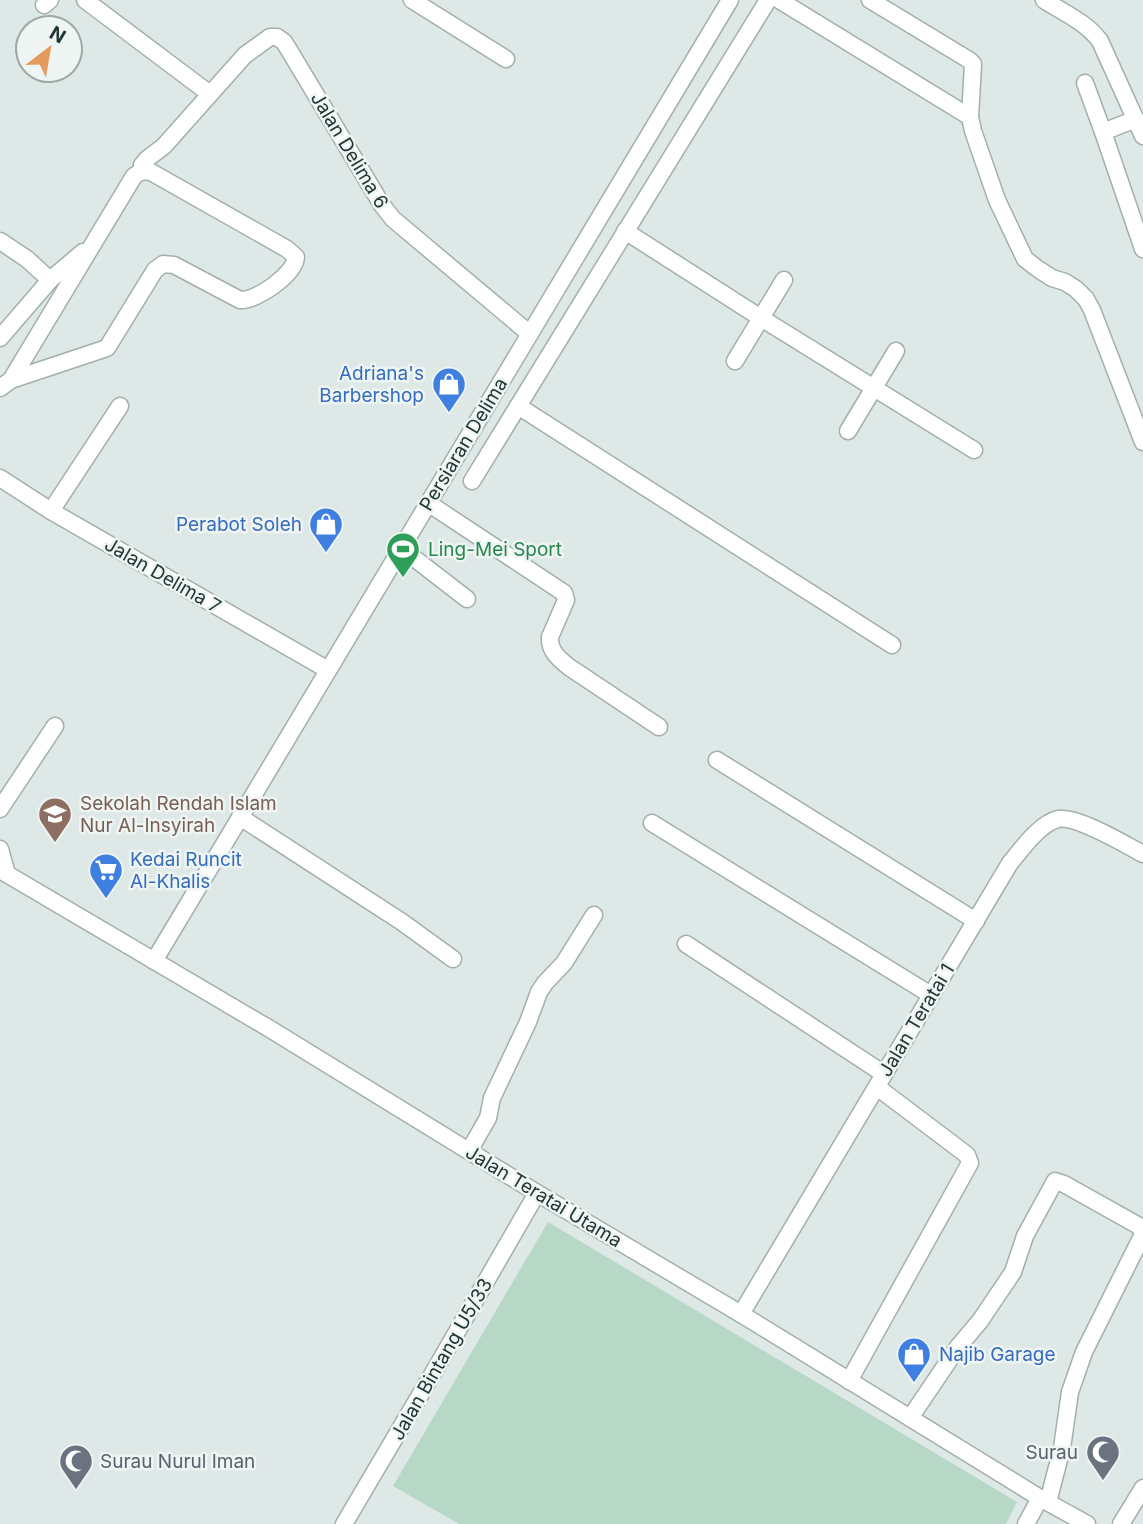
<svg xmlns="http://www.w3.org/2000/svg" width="1143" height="1524" viewBox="0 0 1143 1524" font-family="Inter,sans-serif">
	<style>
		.green { fill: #b8d8c7 }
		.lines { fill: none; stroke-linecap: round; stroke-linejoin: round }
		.minor-casing { stroke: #a2afad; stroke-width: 19 }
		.minor { stroke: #fff; stroke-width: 16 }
		.labels { text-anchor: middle; stroke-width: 5; stroke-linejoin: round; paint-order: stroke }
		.street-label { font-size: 19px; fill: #213635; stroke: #eef5f3 }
		.shop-label { font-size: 19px; fill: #366cbe; stroke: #eef5f3; text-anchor: end }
		.leisure-label { font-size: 19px; fill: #27864d; stroke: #eef5f3; text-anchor: start }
		.education-label { font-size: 19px; fill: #785e54; stroke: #eef5f3; text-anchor: start }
		.worship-label { font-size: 19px; fill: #5b616d; stroke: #eef5f3; text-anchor: end }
	</style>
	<rect width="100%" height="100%" fill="#dee8e6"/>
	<path class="green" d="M548 1222 1017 1502 1006 1524H459L393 1486Z"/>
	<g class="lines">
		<g class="minor-casing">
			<g id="minor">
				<path d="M85 0 210 94"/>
				<path d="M412 0 506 59"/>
				<path d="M779 0 970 117"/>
				<path d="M870 0 969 60 973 64 970 117 973 131 997 200 1025 259 1038 269 1052 278 1065 282 1076 289 1086 299 1092 310 1143 442"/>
				<path d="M1044 0C1064 13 1086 22 1100 41L1143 136"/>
				<path d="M44 5 50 0"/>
				<path d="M1085 83 1103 132"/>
				<path d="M1136 119 1103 132 1143 249"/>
				<path d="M142 171V165L147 159 164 146 245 55 270 37H277L284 42 289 50 382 205 393 219 530 334"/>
				<path d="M625 231 761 318 974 450"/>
				<path d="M0 241 27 259 50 280"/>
				<path d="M0 338 50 280 83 252"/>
				<path d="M735 361 784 280"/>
				<path d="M0 388 11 380 107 348 155 270 163 264 174 265 240 300C257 301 295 274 296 257L287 249 151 172 142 171 134 176 11 380"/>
				<path d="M518 406 892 645"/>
				<path d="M848 431 896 351"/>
				<path d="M0 478 51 511 328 670"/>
				<path d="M472 481 768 0"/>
				<path d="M428 503 561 591 564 593 566 600 550 637C549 651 559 659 569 667L659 727"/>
				<path d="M51 511 120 406"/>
				<path d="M401 548 467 599"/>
				<path d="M717 760 976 921"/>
				<path d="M0 809 55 726"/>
				<path d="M240 817 402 922 453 959"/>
				<path d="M652 823 931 995"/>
				<path d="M0 849 7 874"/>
				<path d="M0 870 270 1029 537 1193 741 1314 1040 1498 1087 1524"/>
				<path d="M686 944 884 1074"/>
				<path d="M154 961 730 0"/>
				<path d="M469 1151 488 1118 492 1098 528 1022 539 992 545 983 564 963 594 915"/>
				<path d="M741 1314 1010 863C1021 850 1040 823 1058 819 1076 815 1126 845 1143 854"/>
				<path d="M849 1381 970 1163 967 1155 877 1087"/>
				<path d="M910 1418 958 1347 980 1321 1013 1272 1025 1236 1055 1181 1064 1184 1139 1226 1143 1232"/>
				<path d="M1048 1502 1062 1448 1070 1392 1084 1352 1143 1234"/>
				<path d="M344 1524 436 1368 537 1193"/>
				<path d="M1026 1524 1040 1498"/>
				<path d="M1121 1524 1143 1488"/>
			</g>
		</g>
		<use href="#minor" class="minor"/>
	</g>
	<defs>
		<g id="shop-pin" transform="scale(1.75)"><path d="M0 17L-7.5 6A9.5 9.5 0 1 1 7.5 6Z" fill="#3f7fe0" stroke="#eef5f3"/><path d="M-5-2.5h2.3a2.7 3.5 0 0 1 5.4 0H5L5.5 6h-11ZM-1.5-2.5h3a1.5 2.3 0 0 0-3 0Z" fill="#fff"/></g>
		<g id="stadium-pin" transform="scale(1.75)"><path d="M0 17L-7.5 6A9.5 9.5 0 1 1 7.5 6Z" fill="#2e9e5b" stroke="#eef5f3"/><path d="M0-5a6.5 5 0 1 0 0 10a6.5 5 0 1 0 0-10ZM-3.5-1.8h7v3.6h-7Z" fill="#fff"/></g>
		<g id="school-pin" transform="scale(1.75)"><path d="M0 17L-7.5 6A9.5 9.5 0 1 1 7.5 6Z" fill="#8d6e63" stroke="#eef5f3"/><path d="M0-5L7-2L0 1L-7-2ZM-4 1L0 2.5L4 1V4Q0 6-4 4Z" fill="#fff"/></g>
		<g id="supermarket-pin" transform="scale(1.75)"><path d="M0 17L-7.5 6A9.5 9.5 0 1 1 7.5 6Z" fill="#3f7fe0" stroke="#eef5f3"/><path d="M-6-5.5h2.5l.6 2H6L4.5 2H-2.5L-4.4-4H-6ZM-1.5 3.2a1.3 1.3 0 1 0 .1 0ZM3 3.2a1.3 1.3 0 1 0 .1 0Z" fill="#fff"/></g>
		<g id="mosque-pin" transform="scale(1.75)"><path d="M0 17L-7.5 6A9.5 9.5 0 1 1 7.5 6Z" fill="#6b7280" stroke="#eef5f3"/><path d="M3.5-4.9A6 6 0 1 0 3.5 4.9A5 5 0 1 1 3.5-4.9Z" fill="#fff"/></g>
	</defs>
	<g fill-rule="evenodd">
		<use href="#shop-pin" x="449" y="384"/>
		<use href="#shop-pin" x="326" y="524"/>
		<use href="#stadium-pin" x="403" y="549"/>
		<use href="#school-pin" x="55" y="814"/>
		<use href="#supermarket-pin" x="106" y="870"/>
		<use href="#shop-pin" x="914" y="1354"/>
		<use href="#mosque-pin" x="1103" y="1452"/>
		<use href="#mosque-pin" x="76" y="1461"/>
	</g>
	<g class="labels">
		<g class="street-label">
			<text transform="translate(350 150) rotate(59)" y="7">Jalan Delima 6</text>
			<text transform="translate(463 444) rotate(-59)" y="7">Persiaran Delima</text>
			<text transform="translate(163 575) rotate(30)" y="7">Jalan Delima 7</text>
			<text transform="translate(916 1020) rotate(-59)" y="7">Jalan Teratai 1</text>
			<text transform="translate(544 1196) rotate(31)" y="7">Jalan Teratai Utama</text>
			<text transform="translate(441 1359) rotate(-60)" y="7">Jalan Bintang U5/33</text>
		</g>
		<g class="shop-label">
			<text x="424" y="380">Adriana's<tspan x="424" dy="22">Barbershop</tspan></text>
			<text x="302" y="531">Perabot Soleh</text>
			<text x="130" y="866" text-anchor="start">Kedai Runcit<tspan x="130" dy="22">Al-Khalis</tspan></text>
			<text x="939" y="1361" text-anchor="start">Najib Garage</text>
		</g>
		<g class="leisure-label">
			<text x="428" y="556">Ling-Mei Sport</text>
		</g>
		<g class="education-label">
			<text x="80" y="810">Sekolah Rendah Islam<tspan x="80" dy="22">Nur Al-Insyirah</tspan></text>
		</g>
		<g class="worship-label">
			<text x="1078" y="1459">Surau</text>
			<text x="100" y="1468" text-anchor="start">Surau Nurul Iman</text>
		</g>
	</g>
	<g transform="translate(49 49) rotate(31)"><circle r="33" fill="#eef5f3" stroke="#9ca9a7" stroke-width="2"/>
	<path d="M0-5L12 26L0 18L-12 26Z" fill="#e69a5e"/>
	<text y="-10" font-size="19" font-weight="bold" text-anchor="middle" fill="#213635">N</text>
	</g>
</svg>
